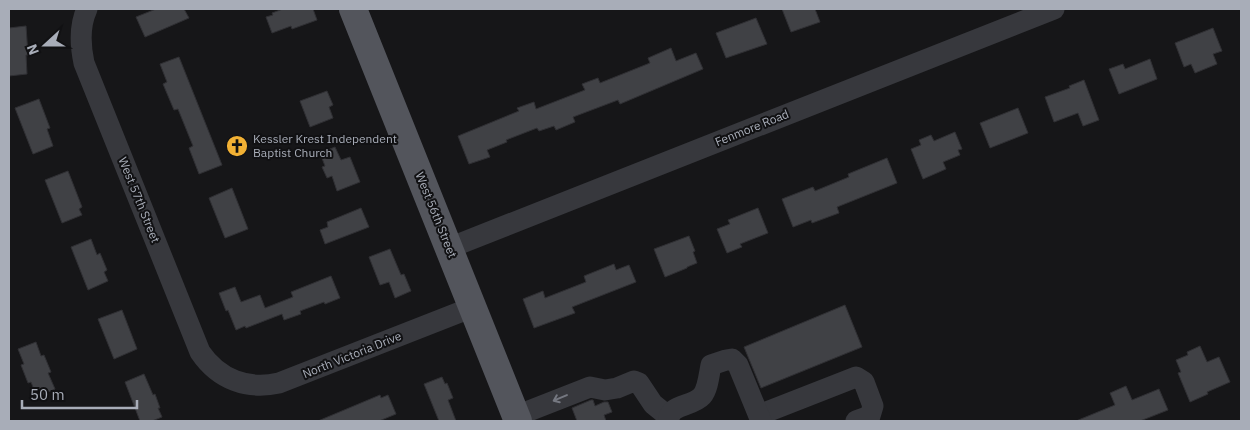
<svg xmlns="http://www.w3.org/2000/svg" width="1250" height="430" viewBox="0 0 1250 430" font-family="'IBM Plex Sans',sans-serif">
	<style>
		.building { fill: #404145; stroke: #303034 }
		.lines { fill: none; stroke-linecap: round; stroke-linejoin: round }
		.minor { stroke: #37383d; stroke-width: 21 }
		.major { stroke: #53555c; stroke-width: 28 }
		.oneway { stroke: #757881 }
		.labels { text-anchor: middle; stroke-width: 4; stroke-linejoin: round; paint-order: stroke }
		.street-label { font-size: 12px; fill: #a8adb8; stroke: #111113 }
		.poi-label { font-size: 12px; fill: #a8adb8; stroke: #111113; text-anchor: start }
	</style>
	<rect width="100%" height="100%" fill="#161618"/>
	<g class="building">
		<path d="M156 9H184L189 18 145 37 136 17Z"/>
		<path d="M283 9H313L317 20 292 29 291 26 272 33 266 17 273 15 272 13Z"/>
		<path d="M782 9H815L820 22 791 32Z"/>
		<path d="M756 18 767 44 726 58 716 33Z"/>
		<path d="M26 26 28 55H26L27 74 9 76V28Z"/>
		<path d="M1213 28 1222 51 1213 54 1217 64 1195 73 1191 64 1184 67 1175 43Z"/>
		<path d="M671 48 676 61 696 53 703 69 620 104 618 100 573 117 575 122 556 130 554 126 539 131 537 128 506 140 507 142 487 150 490 157 469 164 458 136 519 111 517 108 534 102 536 109 585 90 582 84 598 78 600 83 650 63 648 58Z"/>
		<path d="M179 57 222 165 199 174 189 148 193 146 178 109 174 110 163 84 167 82 160 64Z"/>
		<path d="M1150 59 1157 79 1119 94 1109 69 1123 64 1125 69Z"/>
		<path d="M1084 80 1099 120 1083 126 1078 113 1054 122 1045 97 1070 88 1069 86Z"/>
		<path d="M327 91 333 105 329 107 333 118 310 127 300 101Z"/>
		<path d="M39 99 50 128 47 129 53 146 33 154 15 108Z"/>
		<path d="M1018 108 1028 133 990 148 980 123Z"/>
		<path d="M955 132 962 149 958 150 960 155 943 162 946 169 923 179 911 149 921 145 919 140 931 135 934 141Z"/>
		<path d="M335 147 341 160 350 157 360 182 337 191 332 176 327 178 322 167 325 166 320 153Z"/>
		<path d="M887 158 897 183 837 207 839 213 812 223 811 220 793 227 782 199 813 187 815 191 849 177 848 174Z"/>
		<path d="M68 171 82 207 79 209 82 215 62 223 45 180Z"/>
		<path d="M232 188 248 229 225 238 209 198Z"/>
		<path d="M361 208 369 227 325 244 320 230 328 227 327 222Z"/>
		<path d="M758 208 768 233 740 244 742 247 727 253 717 229 730 224 728 220Z"/>
		<path d="M689 236 695 251 693 252 697 263 687 267V268L665 277 654 249Z"/>
		<path d="M91 239 97 255 100 253 107 270 104 272 108 281 88 290 71 247Z"/>
		<path d="M390 249 401 275 404 274 411 291 395 298 389 282 380 285 369 257Z"/>
		<path d="M614 264 616 270 629 265 636 282 572 307 575 313 534 328 523 299 543 291 545 298 586 282 584 276Z"/>
		<path d="M331 276 340 298 325 304 324 302 300 311 301 314 284 320 282 314 246 328 245 326 236 330 228 310 226 311 219 293 235 287 241 302 260 295 265 308 293 297 291 292Z"/>
		<path d="M845 305 862 347 761 388 744 347Z"/>
		<path d="M122 310 137 349 114 359 98 319Z"/>
		<path d="M36 342 41 356 44 355 51 372 48 373 55 389 37 397 31 382 28 383 21 365 24 364 18 349Z"/>
		<path d="M1200 346 1207 362 1219 357 1230 382 1207 392 1208 394 1190 402 1178 373 1181 372 1176 360 1188 355 1187 352Z"/>
		<path d="M144 374 153 395 155 394 160 408H158L162 417 152 421H140L125 382Z"/>
		<path d="M442 377 445 384 447 383 453 398 448 400 456 421H439L424 384Z"/>
		<path d="M1126 386 1132 400 1159 389 1168 410 1140 421H1076L1115 405 1110 393Z"/>
		<path d="M380 395 381 398 388 395 396 414 379 421H318Z"/>
		<path d="M591 400H593L595 406 604 402H608L612 412 604 415 606 421H577L572 408Z"/>
	</g>
	<g class="lines">
		<g class="minor">
			<path d="M87 9C79 26 80 44 84 63L200 352C219 380 248 390 279 383L473 307"/>
			<path d="M449 248 1054 9"/>
			<path d="M759 415 856 377 864 382 873 406 870 416 856 421"/>
			<path d="M516 416 590 387 605 390 617 388 634 381 639 383 653 404 669 417"/>
			<path d="M669 421C668 404 692 407 702 396 708 389 709 375 711 365L726 360 732 359 738 365 761 421"/>
		</g>
		<path class="major" d="M353 9 518 421"/>
	</g>
	<defs><path id="oneway-shaft" d="M-6 0H5M1.5-3L5.5 0L1.5 3" fill="none" stroke-width="1.6" stroke-linecap="round" stroke-linejoin="round" transform="scale(1.25)"/></defs>
	<use class="oneway" href="#oneway-shaft" transform="translate(560 398) rotate(157)"/>
	<defs>
		<g id="church-disc" transform="scale(1.125)"><circle r="9.5" fill="#f2b134" stroke="#111113"/><path d="M-1.2-6h2.4v3.5h3.3v2.4h-3.3V6h-2.4V-.1h-3.3v-2.4h3.3Z" fill="#111"/></g>
	</defs>
	<g fill-rule="evenodd">
		<use href="#church-disc" x="237" y="146"/>
	</g>
	<g class="labels">
		<g class="street-label">
			<text transform="translate(752 128) rotate(-22)" y="4">Fenmore Road</text>
			<text transform="translate(139 200) rotate(68)" y="4">West 57th Street</text>
			<text transform="translate(436 215) rotate(68)" y="4">West 56th Street</text>
			<text transform="translate(352 355) rotate(-22)" y="4">North Victoria Drive</text>
		</g>
		<g class="poi-label">
			<text x="253" y="143">Kessler Krest Independent<tspan x="253" dy="14">Baptist Church</tspan></text>
		</g>
	</g>
	<rect width="1250" height="430" fill="none" stroke="#a8adb8" stroke-width="20"/>
	<g transform="translate(45 45) rotate(249)" stroke="#111113" stroke-width="4" paint-order="stroke">
	<path d="M0-4L9 19L0 12L-9 19Z" fill="#a8adb8"/>
	<text y="-8" font-size="14" font-weight="bold" text-anchor="middle" fill="#a8adb8">N</text>
	</g>
	<path d="M22 400v8h115v-8" fill="none" stroke="#a8adb8" stroke-width="2.5"/>
	<text x="30" y="400" font-size="15" fill="#a8adb8" stroke="#111113" stroke-width="4" paint-order="stroke">50 m</text>
</svg>
